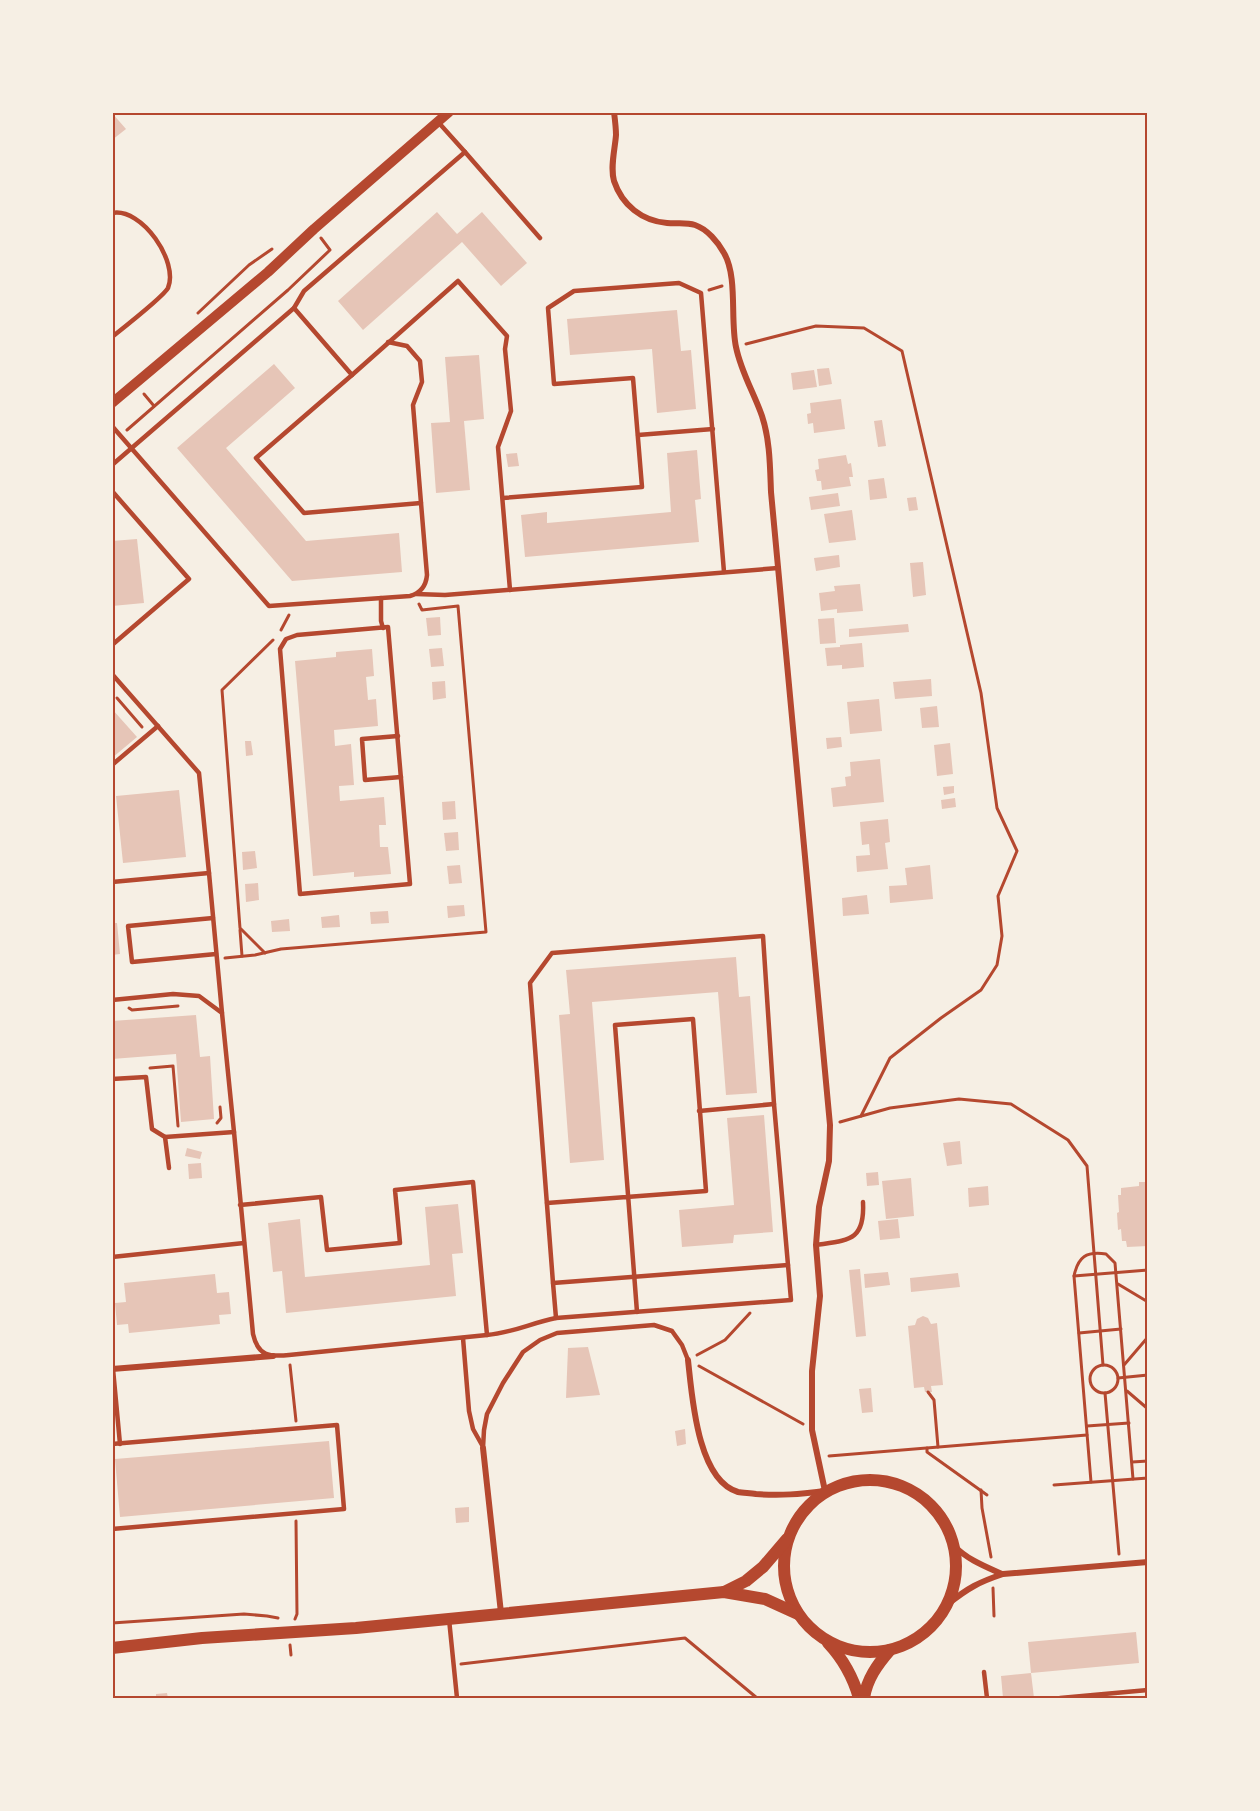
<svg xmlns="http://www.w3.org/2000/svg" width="1260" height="1811" viewBox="0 0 1260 1811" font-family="Commissioner,sans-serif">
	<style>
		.building { fill: #e6c5b7 }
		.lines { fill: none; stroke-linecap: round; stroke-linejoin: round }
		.path { stroke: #b5482f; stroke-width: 3 }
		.service { stroke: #b5482f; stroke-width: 4.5 }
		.minor { stroke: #b5482f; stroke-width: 6 }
		.tertiary { stroke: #b5482f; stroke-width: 10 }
		.secondary { stroke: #b5482f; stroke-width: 12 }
		.neatline { fill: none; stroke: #b5482f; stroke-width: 2 }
	</style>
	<rect width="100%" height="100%" fill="#f6efe4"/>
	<g class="building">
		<path d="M112 113 126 129 112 140Z"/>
		<path d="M437 212 457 234 482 212 527 263 501 286 462 242 363 330 338 301Z"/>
		<path d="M677 310 681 351 691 350 696 409 657 413 652 349 570 355 567 319Z"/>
		<path d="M479 355 484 419 464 421 470 490 436 493 431 423 450 422 445 357Z"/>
		<path d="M274 364 295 388 226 448 306 541 399 533 402 572 292 581 177 448Z"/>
		<path d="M829 368 832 384 819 386 817 369Z"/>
		<path d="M814 370 817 387 793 390 791 373Z"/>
		<path d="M841 399 845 429 814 433 813 423 808 424 807 414 811 413 810 403Z"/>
		<path d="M882 420 886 446 878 447 874 421Z"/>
		<path d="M697 450 701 499 695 500 699 542 525 557 521 515 547 512V523L671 512 667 453Z"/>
		<path d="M517 453 519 466 508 467 506 454Z"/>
		<path d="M846 455 848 464 851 463 853 477H849L851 486 822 490 821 481H817L815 470 819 469 818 459Z"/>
		<path d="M884 478 887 498 870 500 868 480Z"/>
		<path d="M838 493 840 506 811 510 809 497Z"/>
		<path d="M916 497 918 510 909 511 907 498Z"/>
		<path d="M852 510 856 540 829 543 824 514Z"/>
		<path d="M137 539 144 603 112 606V541Z"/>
		<path d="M839 555 840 567 816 571 814 558Z"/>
		<path d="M923 562 926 595 913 597 910 563Z"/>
		<path d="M860 584 863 611 837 613V609L821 611 819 593 835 591 834 586Z"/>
		<path d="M440 617 441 635 428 636 426 618Z"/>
		<path d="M834 618 836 643 820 644 818 619Z"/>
		<path d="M908 624 909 632 849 637V629Z"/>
		<path d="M862 643 864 667 842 669V665L827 666 825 648 840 647V645Z"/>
		<path d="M442 648 444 666 431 667 429 649Z"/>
		<path d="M372 649 374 676 366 677 368 700 376 699 378 726 334 730 335 746 351 744 354 785 339 786 340 801 384 797 386 825H379L380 847H388L391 874 354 877V872L313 876 295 661 336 657V652Z"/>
		<path d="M931 679 932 696 895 699 893 682Z"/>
		<path d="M445 681 446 698 433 700 432 682Z"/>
		<path d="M879 699 882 731 850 734 847 702Z"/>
		<path d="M937 706 939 727 922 728 920 708Z"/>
		<path d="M112 709 137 737 112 758Z"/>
		<path d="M841 737 842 747 827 749 826 738Z"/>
		<path d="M245 741H251L253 755 246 756Z"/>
		<path d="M950 743 953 774 937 776 934 745Z"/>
		<path d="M880 759 884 802 833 807 831 788 846 786 845 777 851 776 850 762Z"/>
		<path d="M954 786V793L944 795 943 787Z"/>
		<path d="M179 790 186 857 123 863 116 796Z"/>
		<path d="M955 798 956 807 942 809 941 800Z"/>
		<path d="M455 801 456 819 443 820 442 802Z"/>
		<path d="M888 819 890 842 885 843 888 869 857 872 856 856 870 855 869 844 862 845 860 822Z"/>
		<path d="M458 832 459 850 446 851 444 833Z"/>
		<path d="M255 851 257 868 243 870 242 852Z"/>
		<path d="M460 865 462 883 449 884 447 866Z"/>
		<path d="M930 865 933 899 890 903 889 886 907 885 905 868Z"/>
		<path d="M258 883 259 900 246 902 245 884Z"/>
		<path d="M867 895 869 914 843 916 842 898Z"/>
		<path d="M464 905 465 916 448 918 447 906Z"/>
		<path d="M388 911 389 923 371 924 370 912Z"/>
		<path d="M339 915 340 927 322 928 321 917Z"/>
		<path d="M289 919 290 931 272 932 271 921Z"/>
		<path d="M112 923H117L120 954 112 955Z"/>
		<path d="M736 957 739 997 750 996 757 1093 726 1095 718 992 592 1002 604 1160 570 1163 559 1015 570 1014 566 970Z"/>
		<path d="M196 1015 200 1057 210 1056 214 1119 181 1122 176 1054 112 1059V1021Z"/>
		<path d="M764 1115 773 1232 734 1235 733 1243 682 1247 679 1210 734 1205 727 1118Z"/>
		<path d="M960 1141 962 1164 947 1166 943 1143Z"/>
		<path d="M187 1148 202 1152 200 1159 185 1156Z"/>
		<path d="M201 1163 202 1178 189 1179 188 1164Z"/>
		<path d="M878 1172 879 1185 867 1186 866 1173Z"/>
		<path d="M911 1178 914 1216 886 1219 882 1181Z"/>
		<path d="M1139 1182H1148V1246L1127 1247 1126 1241H1122L1121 1229 1118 1230 1117 1213 1119 1212 1118 1195H1121V1188L1139 1186Z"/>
		<path d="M988 1186 989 1205 969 1207 968 1188Z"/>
		<path d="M458 1204 463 1253 452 1254 456 1296 286 1313 282 1271 273 1272 268 1223 300 1219 305 1277 369 1271 430 1265 425 1207Z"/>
		<path d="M898 1219 900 1238 880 1240 878 1221Z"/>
		<path d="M860 1269 866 1336 856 1337 849 1270Z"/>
		<path d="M888 1272 890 1285 865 1288 864 1274Z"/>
		<path d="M958 1273 960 1287 911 1292 910 1278Z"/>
		<path d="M215 1274 217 1293 229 1292 231 1314 219 1315 220 1324 129 1333 128 1324 117 1325 115 1303 126 1302 124 1283Z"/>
		<path d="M923 1316 928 1318 931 1324 937 1323 943 1385 931 1386 932 1392H925L924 1387 914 1388 908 1326 915 1325 917 1319Z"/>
		<path d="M588 1347 600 1395 566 1398 568 1348Z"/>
		<path d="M871 1388 873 1412 862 1413 859 1389Z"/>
		<path d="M685 1429 686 1444 677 1446 675 1431Z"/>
		<path d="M329 1441 334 1498 120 1517 115 1459Z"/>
		<path d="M469 1507V1522L456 1523 455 1508Z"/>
		<path d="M1136 1632 1139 1663 1031 1673 1028 1642Z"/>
		<path d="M1031 1673 1034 1698H1003L1001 1676Z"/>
		<path d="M167 1693 168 1698H156V1694Z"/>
	</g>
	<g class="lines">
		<g class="path">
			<path d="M709 290 722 286"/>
			<path d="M198 313 249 265 272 249"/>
			<path d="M746 344 816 326 864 328 902 351 981 693 997 808 1017 851 998 896 1002 936 997 965 981 990 941 1018 890 1058 861 1116"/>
			<path d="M144 394 154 406"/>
			<path d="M127 430 288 290 330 250 321 238"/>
			<path d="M281 630 289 615"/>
			<path d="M117 698 142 727"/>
			<path d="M240 930 242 956"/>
			<path d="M265 953 240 928 222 690 273 640"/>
			<path d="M225 958 255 955 281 949 486 932 458 606 422 610 419 604"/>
			<path d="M129 1008 132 1010 178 1006"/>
			<path d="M150 1068 173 1066 178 1126"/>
			<path d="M840 1122 890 1108 959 1099 1011 1104 1068 1140 1087 1166 1103 1365"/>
			<path d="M217 1123 221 1118 220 1107"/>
			<path d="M1074 1276 1148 1270"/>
			<path d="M1118 1284 1148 1302"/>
			<path d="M1079 1333 1121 1329"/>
			<path d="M697 1355 725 1340 750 1313"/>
			<circle cx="1104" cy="1379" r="14"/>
			<path d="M290 1365 296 1421"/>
			<path d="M1124 1365 1148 1337"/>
			<path d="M699 1366 803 1424"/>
			<path d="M1118 1378 1148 1375"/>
			<path d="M1127 1391 1148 1409"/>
			<path d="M928 1392 934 1400 938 1447"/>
			<path d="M1105 1393 1119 1554"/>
			<path d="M1087 1426 1129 1423"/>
			<path d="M927 1448V1452L987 1495"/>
			<path d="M829 1456 1087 1435"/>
			<path d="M1132 1462 1148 1461"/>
			<path d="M1091 1482 1074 1276C1078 1257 1086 1251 1106 1254L1115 1263 1133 1479"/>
			<path d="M1054 1485 1148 1478"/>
			<path d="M981 1490 982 1508 991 1557"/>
			<path d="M993 1588 994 1616"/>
			<path d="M295 1619 297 1614 296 1521"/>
			<path d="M112 1623 244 1614 267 1616 278 1618"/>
			<path d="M290 1645 291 1655"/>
			<path d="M461 1664 685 1638 757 1698"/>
		</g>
		<g class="service">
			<path d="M439 123 465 152"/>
			<path d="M112 213C142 207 179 262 168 288 164 296 122 329 112 337"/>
			<path d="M388 342 407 346 420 361 422 382 413 405 421 503"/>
			<path d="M352 375 458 281 507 336 505 349 511 411 498 447 510 590"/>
			<path d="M112 426 269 606 410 596C421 593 426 586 427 575L421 503 304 513 256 458 352 375 294 308"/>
			<path d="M638 435 713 429"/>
			<path d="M112 465 294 308 304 291 465 152 540 238"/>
			<path d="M112 491 189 579 112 645"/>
			<path d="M503 498 642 487 633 378 554 384 548 308 574 291 679 283 701 293 724 572"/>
			<path d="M416 594 445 595 778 568"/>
			<path d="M381 598V621L383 628"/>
			<path d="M388 627 410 884 300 894 280 649 286 639 297 635Z"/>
			<path d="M112 674 199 773 209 873 112 882"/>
			<path d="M398 736 362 739 365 780 401 777"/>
			<path d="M112 765 158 726"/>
			<path d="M209 873 222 1013"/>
			<path d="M213 918 128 926 132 962 216 954"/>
			<path d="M763 936 774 1104 788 1265 553 1283 530 983 552 953Z"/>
			<path d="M112 1000 173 994 199 996 222 1013 234 1132 165 1137"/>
			<path d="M112 1079 146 1077 152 1129 165 1137 169 1168"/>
			<path d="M699 1111 774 1104"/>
			<path d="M234 1132 253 1334C258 1356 269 1357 289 1355L487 1335 473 1182 395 1190 400 1243 327 1250 321 1197 240 1205"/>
			<path d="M547 1203 706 1191 693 1019 615 1025 637 1312"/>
			<path d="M816 1245C849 1240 865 1241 863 1202"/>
			<path d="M112 1257 244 1243"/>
			<path d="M553 1283 556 1318"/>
			<path d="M487 1335C512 1333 531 1323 556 1318L791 1300 788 1265"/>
			<path d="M463 1338 469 1411 473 1429 482 1445"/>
			<path d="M113 1369 120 1444"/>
			<path d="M112 1444 337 1425 344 1509 112 1529"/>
			<path d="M483 1448 484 1430 487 1414 503 1383 523 1352 540 1340 557 1333 654 1325 672 1331 682 1345 688 1360"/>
			<path d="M449 1619 457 1698"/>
			<path d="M984 1672 987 1698"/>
			<path d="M1060 1698 1148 1690"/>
		</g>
		<g class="minor">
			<path d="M614 112C615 120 616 128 616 135 615 149 610 167 614 181 622 205 642 221 667 223 677 224 686 222 695 225 707 229 718 242 724 253 738 277 730 320 736 347 741 372 754 393 762 416 770 440 770 467 771 492L830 1125 829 1161 819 1207 816 1245 820 1296 812 1371V1430L825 1491C800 1494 781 1496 756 1494 750 1493 743 1493 738 1492 697 1480 692 1395 688 1360"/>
			<path d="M112 1369 273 1356"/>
			<path d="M483 1448 501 1613"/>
			<path d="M953 1545C968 1560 984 1566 1002 1574"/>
			<path d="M948 1604C968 1588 979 1582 1003 1574L1148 1562"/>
		</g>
		<path class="tertiary" d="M112 403 268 272 314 229 449 112"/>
		<g class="secondary">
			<circle cx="870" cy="1566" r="86"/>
			<path d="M724 1592 746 1581 763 1567 787 1539"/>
			<path d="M828 1643C843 1659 853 1677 859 1698"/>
			<path d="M112 1648 202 1638 356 1628 724 1592 765 1599 798 1614"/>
			<path d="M864 1698C867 1679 877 1665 890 1650"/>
		</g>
	</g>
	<rect width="1260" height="1811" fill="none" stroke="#f6efe4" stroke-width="228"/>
	<rect x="114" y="114" width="1032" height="1583" class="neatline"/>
</svg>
